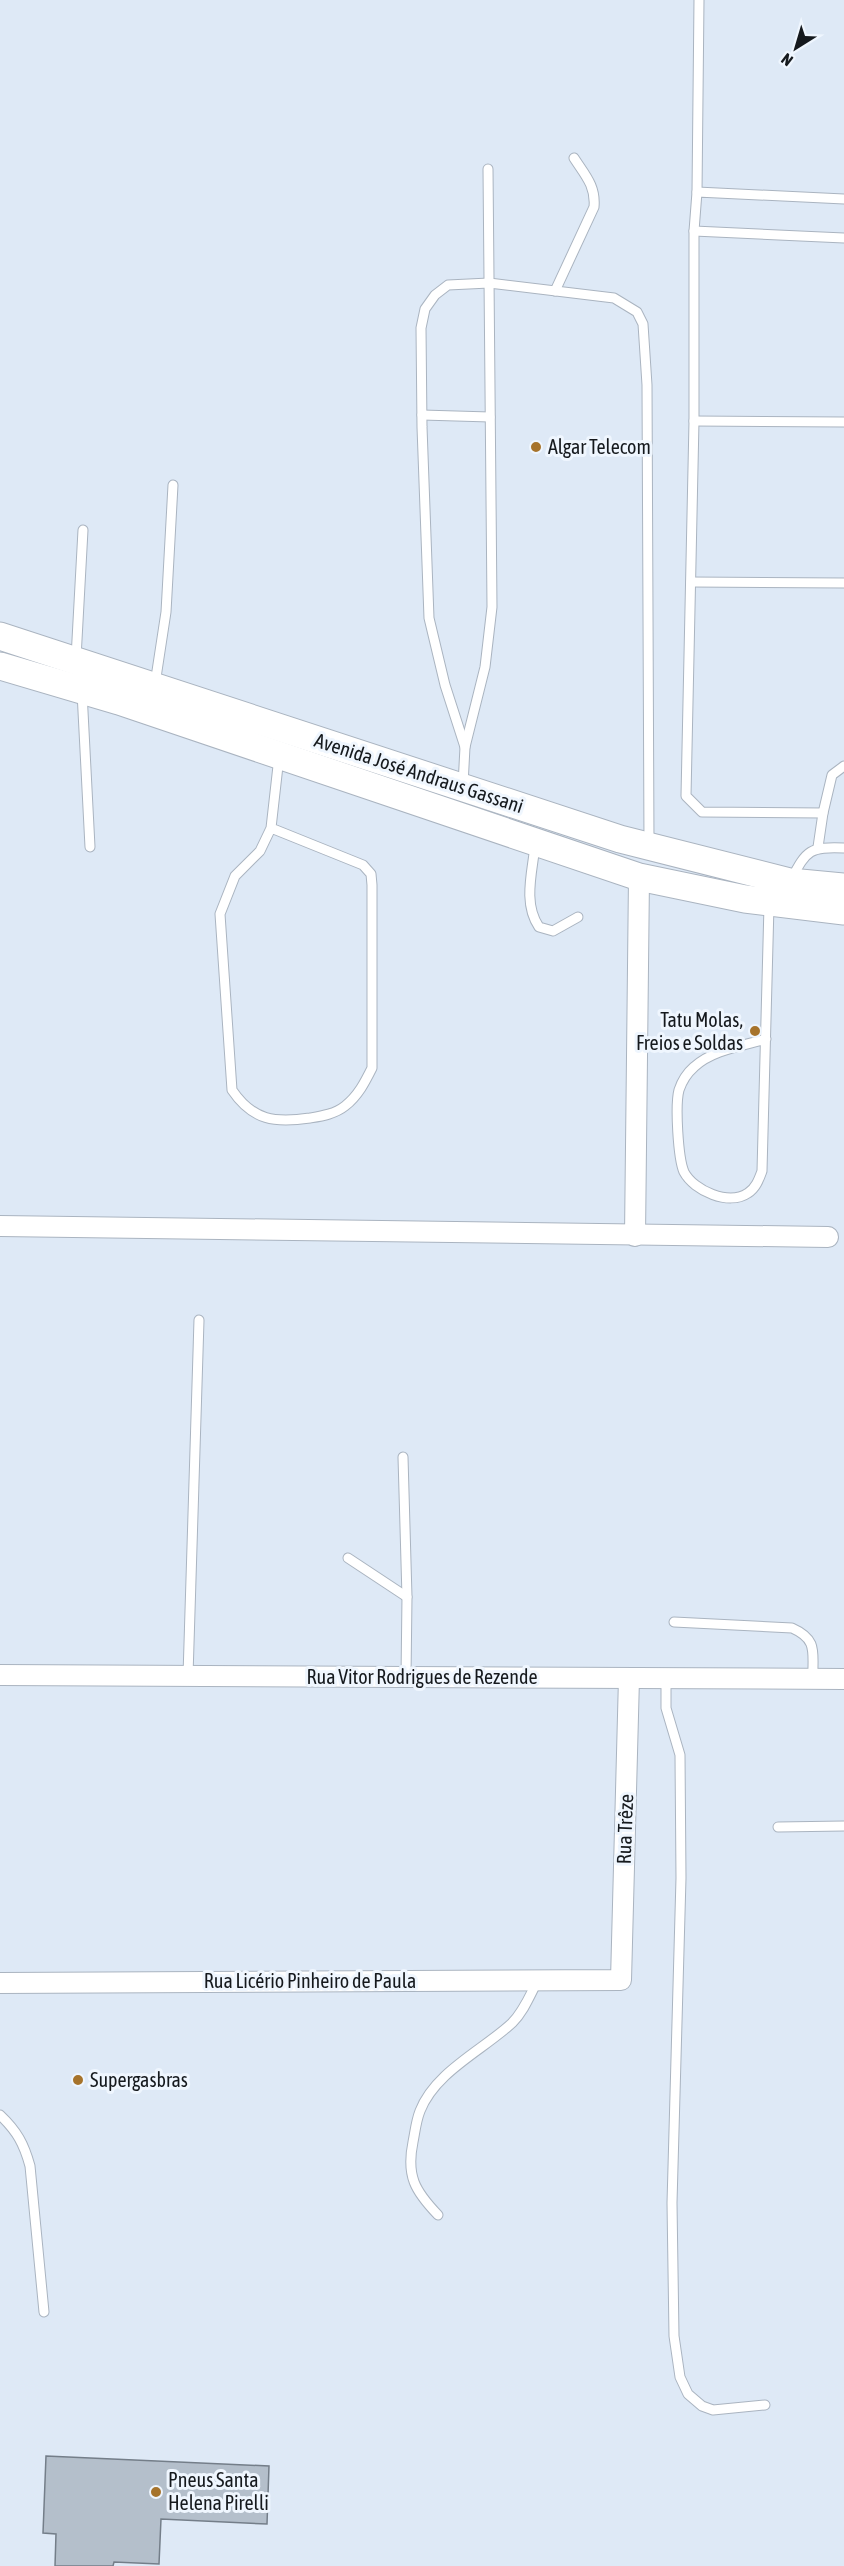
<svg xmlns="http://www.w3.org/2000/svg" width="844" height="2566" viewBox="0 0 844 2566" font-family="'Asap Condensed',sans-serif">
	<style>
		.building { fill: #b4bfcb; stroke: #747e89; stroke-width: 1.5 }
		.lines { fill: none; stroke-linecap: round; stroke-linejoin: round }
		.lane-casing { stroke: #aab4c0; stroke-width: 11 }
		.street-casing { stroke: #aab4c0; stroke-width: 22 }
		.secondary-casing { stroke: #aab4c0; stroke-width: 29 }
		.lane { stroke: #fff; stroke-width: 9 }
		.street { stroke: #fff; stroke-width: 20 }
		.secondary { stroke: #fff; stroke-width: 27 }
		.poi-dot { fill: #a6732b; stroke: #eff6fe; stroke-width: 2 }
		.labels { text-anchor: middle; stroke-width: 6; stroke-linejoin: round; paint-order: stroke }
		.poi-label { font-size: 20px; fill: #15191d; stroke: #eff6fe; text-anchor: start }
		.street-label { font-size: 20px; fill: #15191d; stroke: #eff6fe }
	</style>
	<rect width="100%" height="100%" fill="#dee9f6"/>
	<path class="building" d="M46 2456 269 2466 267 2524 161 2519 159 2564 114 2562 113 2566H55L56 2534 43 2533Z"/>
	<g class="lines">
		<g class="lane-casing">
			<g id="lane">
				<path d="M697 192 699 0"/>
				<path d="M694 231 844 238"/>
				<path d="M555 291 594 207C596 186 585 175 574 158"/>
				<path d="M422 415 490 417"/>
				<path d="M694 421 844 422"/>
				<path d="M691 582 844 583"/>
				<path d="M76 658 83 530"/>
				<path d="M155 684 166 612 173 485"/>
				<path d="M82 692 90 847"/>
				<path d="M465 747 445 685 429 618 422 427 421 328 425 309 435 295 448 285 489 283 614 298 637 312 643 324 647 385 649 843"/>
				<path d="M463 785 465 747 485 667 492 607 488 169"/>
				<path d="M823 813 702 812 686 796 694 421V231L697 192 844 199"/>
				<path d="M271 828 363 865 371 874 372 885V1068C365 1082 358 1096 345 1106 335 1114 322 1116 310 1118 275 1123 253 1121 232 1090L220 914 235 876 260 851 271 828 279 757"/>
				<path d="M535 846C532 873 523 904 539 927L553 931 578 917"/>
				<path d="M818 847 823 813 832 775 844 766"/>
				<path d="M791 880C807 849 810 847 844 848"/>
				<path d="M766 1039C742 1046 712 1050 694 1067 686 1074 682 1081 679 1090 675 1105 678 1158 684 1172 694 1191 729 1206 748 1193 756 1188 759 1179 762 1171L769 905"/>
				<path d="M403 1457 407 1597 406 1677"/>
				<path d="M348 1558 407 1597"/>
				<path d="M674 1622 792 1628C819 1640 812 1653 813 1679"/>
				<path d="M188 1676 199 1320"/>
				<path d="M666 1677V1708L680 1755 681 1878 672 2203 674 2336 680 2377 688 2394 702 2406 713 2410 765 2405"/>
				<path d="M778 1827 844 1826"/>
				<path d="M0 2115C17 2131 24 2144 30 2166L44 2312"/>
				<path d="M438 2215C415 2191 406 2176 413 2142 415 2132 416 2121 420 2111 435 2072 483 2050 512 2023 524 2011 530 1995 538 1980"/>
			</g>
		</g>
		<g class="street-casing">
			<g id="street">
				<path d="M0 1226 828 1237"/>
				<path d="M635 1236 639 877"/>
				<path d="M0 1675 844 1679"/>
				<path d="M0 1983 621 1980 629 1678"/>
			</g>
		</g>
		<g class="secondary-casing">
			<g id="secondary">
				<path d="M0 636 620 839 790 882 844 887"/>
				<path d="M0 666 119 701 639 877 745 899 844 911"/>
			</g>
		</g>
		<use href="#lane" class="lane"/>
		<use href="#street" class="street"/>
		<use href="#secondary" class="secondary"/>
	</g>
	<g class="poi-dot">
		<circle cx="536" cy="447" r="6"/>
		<circle cx="755" cy="1031" r="6"/>
		<circle cx="78" cy="2080" r="6"/>
		<circle cx="156" cy="2492" r="6"/>
	</g>
	<g class="labels">
		<g class="poi-label">
			<text x="548" y="454">Algar Telecom</text>
			<text x="743" y="1027" text-anchor="end">Tatu Molas,<tspan x="743" dy="23">Freios e Soldas</tspan></text>
			<text x="90" y="2087">Supergasbras</text>
			<text x="168" y="2487">Pneus Santa<tspan x="168" dy="23">Helena Pirelli</tspan></text>
		</g>
		<g class="street-label">
			<text transform="translate(419 773) rotate(18)" y="7">Avenida José Andraus Gassani</text>
			<text x="422" y="1684">Rua Vitor Rodrigues de Rezende</text>
			<text transform="translate(625 1829) rotate(-88)" y="7">Rua Trêze</text>
			<text x="310" y="1988">Rua Licério Pinheiro de Paula</text>
		</g>
	</g>
	<g transform="translate(796 48) rotate(217)" stroke="#eff6fe" stroke-width="4.5" paint-order="stroke">
	<path d="M0-4.5L10 22L0 15L-10 22Z" fill="#15191d"/>
	<text y="-9" font-size="16" font-weight="bold" text-anchor="middle" fill="#15191d">N</text>
	</g>
</svg>
